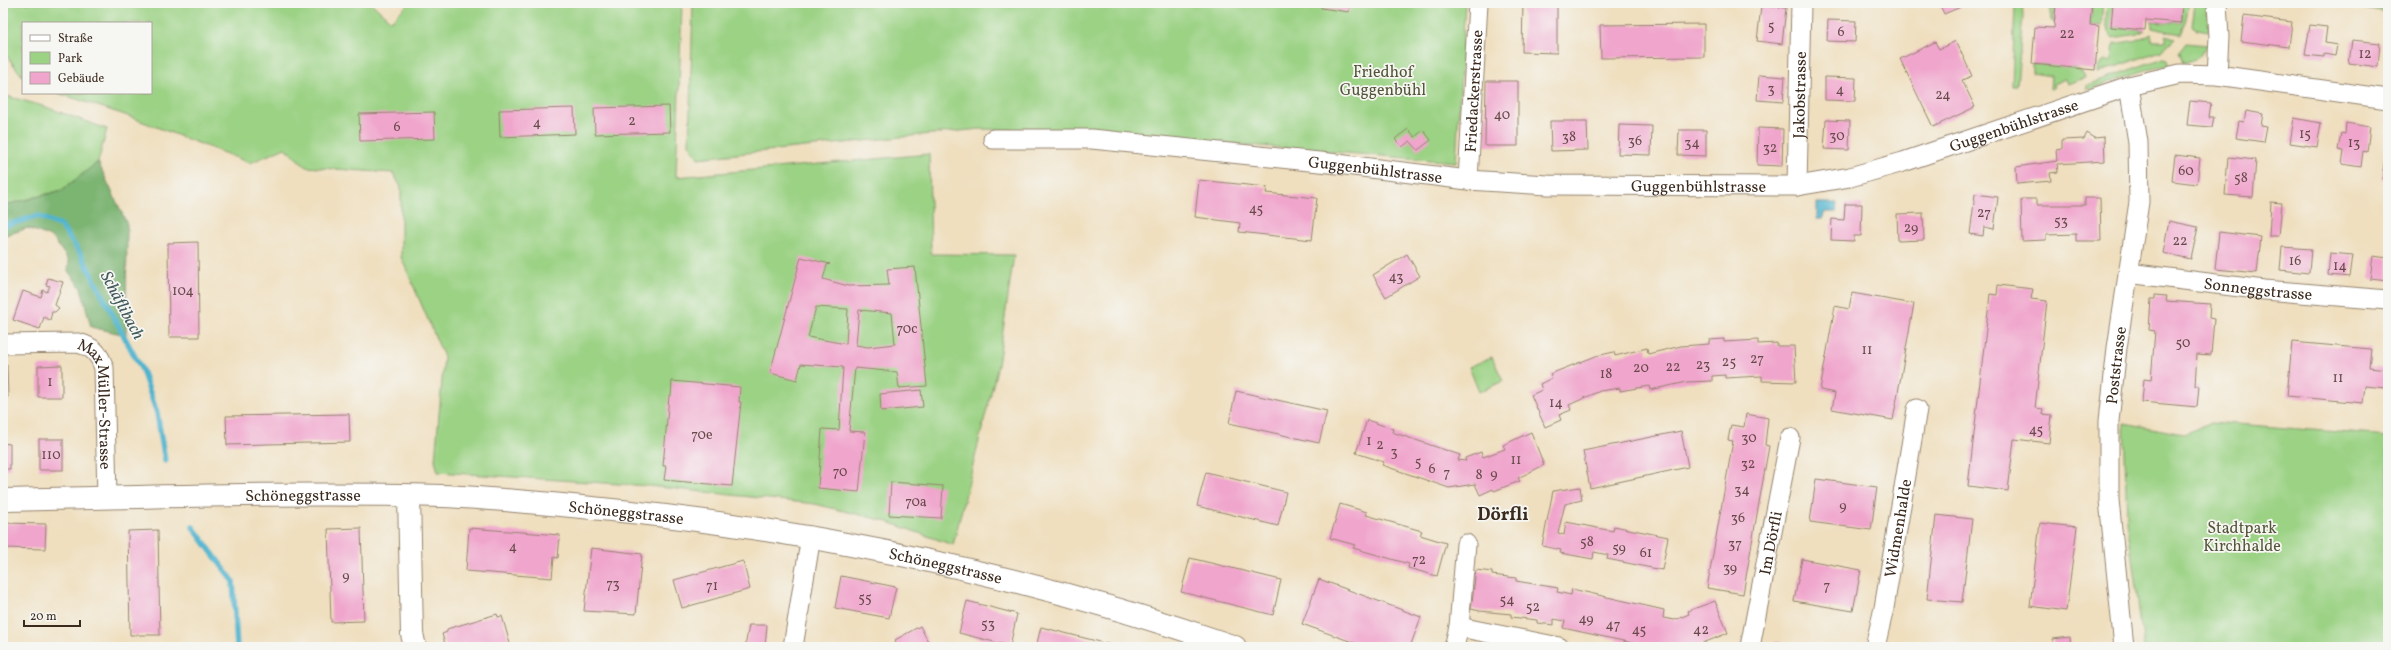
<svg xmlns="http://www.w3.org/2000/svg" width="2391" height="650" viewBox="0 0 2391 650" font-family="Vollkorn,serif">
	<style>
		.green { fill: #9bd284; stroke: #6b7e51 }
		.forest { fill: #7cb472; stroke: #5c6f48 }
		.water { fill: #50b4ce; stroke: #466f76 }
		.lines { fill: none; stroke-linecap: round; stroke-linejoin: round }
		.stream { stroke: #50b4ce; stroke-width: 5.5 }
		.building { fill: #f0a5cc; fill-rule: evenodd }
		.minor-casing { stroke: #95846e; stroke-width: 21 }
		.tertiary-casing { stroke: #95846e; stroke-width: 24 }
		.minor { stroke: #fff; stroke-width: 19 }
		.tertiary { stroke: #fff; stroke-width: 22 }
		.labels { text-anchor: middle; stroke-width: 3.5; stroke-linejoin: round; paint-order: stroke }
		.number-label { font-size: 14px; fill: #68494a }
		.park-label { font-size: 16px; fill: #535438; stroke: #f6f6f2 }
		.street-label { font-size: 16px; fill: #3b2a1e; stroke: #f6f6f2 }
		.water-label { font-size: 17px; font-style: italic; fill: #425a5c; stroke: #f6f6f2 }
		.quarter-label { font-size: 18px; font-weight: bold; fill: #3b2a1e; stroke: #f6f6f2 }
	</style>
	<rect width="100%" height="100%" fill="#f6f6f2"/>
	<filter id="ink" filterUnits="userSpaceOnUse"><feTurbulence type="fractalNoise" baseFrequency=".025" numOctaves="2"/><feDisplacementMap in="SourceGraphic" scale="8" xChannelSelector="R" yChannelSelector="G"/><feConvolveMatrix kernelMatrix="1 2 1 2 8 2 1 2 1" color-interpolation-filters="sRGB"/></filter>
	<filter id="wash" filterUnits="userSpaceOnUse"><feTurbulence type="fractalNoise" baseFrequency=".012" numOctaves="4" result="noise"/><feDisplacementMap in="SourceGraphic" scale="16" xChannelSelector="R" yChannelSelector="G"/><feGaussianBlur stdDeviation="0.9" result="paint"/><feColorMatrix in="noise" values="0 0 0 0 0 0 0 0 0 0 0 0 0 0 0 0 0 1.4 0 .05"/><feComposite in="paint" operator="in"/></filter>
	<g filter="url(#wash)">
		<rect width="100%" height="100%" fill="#efdfbf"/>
		<g class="green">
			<path d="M3 3H371L391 21 409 3H682L676 177 929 154 931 254 1014 255 998 365 953 545 885 521 815 504 649 486 438 472 435 460 444 357 401 257V187L393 173 306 167 285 148 250 163 125 115 58 93H151V23H23V77L3 51Z"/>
			<path d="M693 3H1465L1456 162 1076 131 980 129 698 158 689 144Z"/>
			<path d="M2015 3H2022L2023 15 2017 85H2012Z"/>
			<path d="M2050 3H2056L2054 23 2052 21Z"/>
			<path d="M2092 3H2103L2101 26 2090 25Z"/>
			<path d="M2107 3H2113L2112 27 2145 30 2138 34 2112 38 2106 24Z"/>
			<path d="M2182 3H2189L2185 23 2180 34 2152 28V21L2181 23Z"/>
			<path d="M2195 3H2207L2209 31 2197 29 2192 26Z"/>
			<path d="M2326 3H2388V13Z"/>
			<path d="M2150 34 2152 41H2166V35L2175 38 2161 51 2097 73 2098 66 2105 60 2112 61 2114 44 2137 40Z"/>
			<path d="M2186 43 2208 45 2198 58 2183 63 2179 52Z"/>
			<path d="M2163 58 2167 59 2170 65 2146 70 2087 90V85Z"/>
			<path d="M2032 64C2047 66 2079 62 2085 78L2067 84 2065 79 2053 84 2054 88 2050 89 2051 76 2032 73Z"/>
			<path d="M3 95 43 106 107 129 98 162 62 190 3 206Z"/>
			<path d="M1492 357 1503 381 1479 392 1469 367Z"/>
			<path d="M2210 422 2388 436V647H2144L2127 521 2124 423 2184 434Z"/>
		</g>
		<path class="forest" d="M98 162 127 224 126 335 91 327 81 288 68 271 69 261 53 238 28 228 3 236V206L62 190Z"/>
		<path class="water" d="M1838 203 1837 212H1825L1822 219H1817V203Z"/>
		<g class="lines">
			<g class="stream">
				<path d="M3 226 38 216 61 226 80 253 142 370 157 413 165 461"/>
				<path d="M193 527 233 581 237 647"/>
			</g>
		</g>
		<g id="blocks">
			<g class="building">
				<path d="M1321 3H1350L1349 12 1321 8Z"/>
				<path d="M1523 3H1557V53L1522 52Z"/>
				<path d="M1939 3H1970L1944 14Z"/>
				<path d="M2056 3H2092L2090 25 2099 26 2095 70 2032 64 2035 27 2054 28Z"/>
				<path d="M2113 3H2182L2181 23 2146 20 2145 30 2111 27Z"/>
				<path d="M1761 6 1786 8 1782 44 1757 41Z"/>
				<path d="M2244 16 2292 22 2289 47 2241 41Z"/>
				<path d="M1828 20 1856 21 1855 42 1827 41Z"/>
				<path d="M1704 24V57L1601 58 1600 25Z"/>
				<path d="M2310 25 2327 27 2325 43 2337 45 2335 56 2324 54V57L2305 55Z"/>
				<path d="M2352 40 2380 43 2378 67 2349 63Z"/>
				<path d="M1956 41 1972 76 1962 80 1975 107 1933 127 1900 59 1935 42 1939 49Z"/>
				<path d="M1759 75 1785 77 1783 102 1757 100Z"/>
				<path d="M1825 77 1856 78 1855 101 1825 100Z"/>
				<path d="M1486 81H1518V146H1485Z"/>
				<path d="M2190 101 2211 103 2209 117H2214L2212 127 2187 125Z"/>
				<path d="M669 106 670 132 595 134 594 108Z"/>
				<path d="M574 108 575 134 500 137 499 110Z"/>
				<path d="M2246 111 2263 114 2261 125 2267 126 2264 142 2236 138 2239 121 2244 122Z"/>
				<path d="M434 112 435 139 360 141 359 114Z"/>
				<path d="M2294 118 2321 123 2317 147 2290 143Z"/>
				<path d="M1826 120 1850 121 1849 150 1824 149Z"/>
				<path d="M1550 121H1587L1588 150 1551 151Z"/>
				<path d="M2346 123 2370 127 2367 152 2363 151 2361 167 2342 164 2344 151 2338 150 2341 133 2345 134Z"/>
				<path d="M1619 125 1652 126 1651 155 1618 154Z"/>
				<path d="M1758 128 1783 129 1782 166 1757 165Z"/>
				<path d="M1408 129 1415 137 1423 130 1431 140 1418 150 1410 141 1402 147 1395 139Z"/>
				<path d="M1679 130H1706V156L1678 155Z"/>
				<path d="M2087 133 2095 138 2104 137 2105 161 2057 164 2058 172 2050 173 2051 181 2017 184 2016 167 2057 161 2056 150 2062 149V140L2084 139Z"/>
				<path d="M2387 141H2388V180L2382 179Z"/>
				<path d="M2175 155 2200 158 2197 184 2172 181Z"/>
				<path d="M2228 157 2256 160 2253 197 2225 195Z"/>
				<path d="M1199 180 1267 187 1266 193 1317 198 1312 240 1239 232 1240 223 1195 217Z"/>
				<path d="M1975 194 1998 197 1994 229 1984 227 1983 236 1970 234Z"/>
				<path d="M2085 198H2100L2101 241H2076V234L2046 235V240L2022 241 2021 199H2037V205H2085Z"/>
				<path d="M2271 202 2282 203 2279 236H2269Z"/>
				<path d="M1845 204H1862L1861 236H1854V241L1831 240 1832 219 1844 220Z"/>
				<path d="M1923 213 1924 240 1898 241 1897 214Z"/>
				<path d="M2169 221 2198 227 2191 259 2163 253Z"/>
				<path d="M2219 232 2261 237 2257 273 2215 269Z"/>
				<path d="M198 242 199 337H169L168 243Z"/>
				<path d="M2282 247 2311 249 2309 273 2280 270Z"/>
				<path d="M2330 253 2353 255 2350 277 2328 275Z"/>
				<path d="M1407 254 1420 276 1386 297 1373 275Z"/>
				<path d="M2373 256 2388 258V281L2370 279Z"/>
				<path d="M801 257 830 264 827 265 823 279 848 286 889 285 887 269 915 267 927 386 899 388 897 372 855 368 849 431 865 432 859 492 818 488 822 429 839 430 843 367 801 364 797 380 770 373ZM816 307 848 309 846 344 808 337ZM859 310 892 313 895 344 868 347 856 345Z"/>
				<path d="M48 278 63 282 55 305 59 308 55 312H52L50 320 44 317 40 329 13 320 23 291 41 297 43 290 47 292 50 286 46 285Z"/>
				<path d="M1998 285 2033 289 2031 299 2047 301 2035 408 2043 409 2042 414 2052 415 2049 443 2014 439 2008 491 1968 486 1990 294 1997 295Z"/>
				<path d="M1852 293 1914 304 1893 420 1832 409 1835 393 1820 390 1835 306 1849 309Z"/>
				<path d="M2155 295 2167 296 2166 301 2210 304 2209 318 2214 319 2211 355 2197 354 2195 386H2199L2197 407 2142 402 2144 379 2151 380 2155 331 2149 330 2151 299H2155Z"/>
				<path d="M1724 339V342L1758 340V344L1777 343V346H1794L1796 382 1762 381V376L1725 378V375L1712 376V381L1687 382 1650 390 1649 386 1620 391V388L1600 391 1569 405 1571 410 1559 415 1561 420 1545 427 1531 395 1542 390 1540 384 1552 378 1550 374 1596 356 1614 352 1615 356 1647 348 1648 354 1681 346 1709 344V340Z"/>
				<path d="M2292 342 2371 349 2369 367 2388 369 2386 388 2365 386 2363 403 2287 396Z"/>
				<path d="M3 365H7L8 397 3 398Z"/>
				<path d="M62 365V397H38V366Z"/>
				<path d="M672 381 740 387 739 402H741L732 486 664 480 666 466H663L669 396H671Z"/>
				<path d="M921 390 923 407 881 411 880 394Z"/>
				<path d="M1236 391 1327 411 1319 443 1229 423Z"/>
				<path d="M349 414 350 442 227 445 226 416Z"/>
				<path d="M1746 414 1768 418 1765 445 1769 446 1743 594 1707 588 1733 441 1728 440 1731 425 1744 427Z"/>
				<path d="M1367 420 1393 429 1392 432 1460 455 1458 460 1466 461 1465 458 1481 452 1483 457 1505 449 1503 445 1531 432 1544 465 1518 478 1520 481 1494 491 1493 489 1480 495 1475 484 1449 488 1382 465 1384 462 1356 453Z"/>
				<path d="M1681 431 1688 467 1590 488 1583 451Z"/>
				<rect x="39" y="439" width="24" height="31"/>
				<path d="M3 443 10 444V469H3Z"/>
				<path d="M1206 472 1286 492 1278 526 1197 506Z"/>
				<path d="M1816 479 1877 487 1871 530 1810 522Z"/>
				<path d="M891 482 943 486 941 518 889 515Z"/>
				<path d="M1580 487 1582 500 1565 504 1558 533 1564 535 1566 522 1613 531 1614 526 1668 537 1662 570 1607 559 1608 555 1594 552 1593 559 1560 553 1561 550 1542 546 1553 491Z"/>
				<path d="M1340 504 1367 512 1366 515 1422 531 1420 535 1446 543 1437 576 1408 568 1409 564 1353 548 1355 545 1330 538Z"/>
				<path d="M1936 515 1972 519 1962 602 1927 599Z"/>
				<path d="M3 523 46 524 45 549 3 548Z"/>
				<path d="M2040 523 2077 527 2066 611 2030 606Z"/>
				<path d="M361 528 364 621 331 622 328 529Z"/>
				<path d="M469 528 560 535 558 558 554 557 552 578 466 571Z"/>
				<path d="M158 530 160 635H130L128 531Z"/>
				<path d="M591 548 642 554 636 614 584 611Z"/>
				<path d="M1190 558 1281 580 1273 615 1181 592Z"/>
				<path d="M1802 559 1861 570 1853 611 1794 601Z"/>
				<path d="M743 561 750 589 682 608 674 580Z"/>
				<path d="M1476 570 1492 572V575L1516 578V581L1558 588 1557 592 1571 595 1572 589 1664 610 1663 618 1675 620 1689 614 1688 611 1715 601 1728 633 1693 647 1657 645V647H1651L1563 628 1565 621 1554 619V625L1537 623V620L1511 617V614L1480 611 1471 609Z"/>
				<path d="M841 576 896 587 889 618 835 608Z"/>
				<path d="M1319 579 1421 617 1410 647H1366L1302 624Z"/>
				<path d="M967 601 1017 614 1010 646 959 633Z"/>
				<path d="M497 614 498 617 502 616 511 647H446L442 634 447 632V629Z"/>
				<path d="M749 625H767L765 647H745Z"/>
				<path d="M920 626 931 647H898L895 640Z"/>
				<path d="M1041 627 1116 646V647H1036Z"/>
				<path d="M2070 637 2071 647H2053V639Z"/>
				<path d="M1776 642 1799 646 1798 647H1775Z"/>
			</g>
		</g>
	</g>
	<g filter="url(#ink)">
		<use href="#blocks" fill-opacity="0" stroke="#95846e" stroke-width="1"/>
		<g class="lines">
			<g class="minor-casing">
				<g id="minor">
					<path d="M2217 3 2219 37 2217 75"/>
					<path id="s1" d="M993 139H1092L1329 163 1468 180 1548 185 1797 186 1850 177 1903 162 2129 86 2180 74 2217 75 2388 99"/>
					<path id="s2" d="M1468 180 1478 3"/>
					<path id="s3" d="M1797 186 1801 3"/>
					<path id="s4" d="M2128 273 2264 290 2388 300"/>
					<path id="s5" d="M3 344 78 343C93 347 99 353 104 368L107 497"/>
					<path d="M1459 627 1559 647"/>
					<path d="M793 647 811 536"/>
					<path d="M1454 647 1459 627 1466 544"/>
					<path id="s6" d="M1750 647 1790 438"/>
					<path id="s7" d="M1875 647 1884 608 1917 409"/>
					<path id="s8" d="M2124 647 2109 500V421L2117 348 2139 202 2138 142 2129 86"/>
				</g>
			</g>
			<g class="tertiary-casing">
				<g id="tertiary">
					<path d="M409 496 412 634 415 647"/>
					<path id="s9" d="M3 500C149 497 296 492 442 496 492 498 542 503 592 508 811 529 1027 575 1235 647"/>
				</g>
			</g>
			<use href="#minor" class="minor"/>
			<use href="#tertiary" class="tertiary"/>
		</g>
	</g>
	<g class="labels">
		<g class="number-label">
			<text x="1771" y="30">5</text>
			<text x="1841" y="36">6</text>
			<text x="2067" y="38">22</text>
			<text x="2365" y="58">12</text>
			<text x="1771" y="93">3</text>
			<text x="1840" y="94">4</text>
			<text x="1943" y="99">24</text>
			<text x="1502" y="119">40</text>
			<text x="632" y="125">2</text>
			<text x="537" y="127">4</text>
			<text x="397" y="131">6</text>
			<text x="2305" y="138">15</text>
			<text x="1837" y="140">30</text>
			<text x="1569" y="141">38</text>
			<text x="1635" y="145">36</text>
			<text x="1692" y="147">34</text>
			<text x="2354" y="147">13</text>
			<text x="1770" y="152">32</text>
			<text x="2186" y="175">60</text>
			<text x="2241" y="182">58</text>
			<text x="1256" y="213">45</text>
			<text x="1984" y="217">27</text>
			<text x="2061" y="225">53</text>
			<text x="1911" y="232">29</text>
			<text x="2180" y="245">22</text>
			<text x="2295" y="265">16</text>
			<text x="2340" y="270">14</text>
			<text x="1396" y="281">43</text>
			<text x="183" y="295">104</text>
			<text x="907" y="333">70c</text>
			<text x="2183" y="347">50</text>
			<text x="1867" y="354">11</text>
			<text x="1757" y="363">27</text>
			<text x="1729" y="366">25</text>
			<text x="1703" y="369">23</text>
			<text x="1673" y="371">22</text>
			<text x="1641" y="372">20</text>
			<text x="1606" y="378">18</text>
			<text x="2338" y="382">11</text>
			<text x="50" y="386">1</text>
			<text x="1556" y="407">14</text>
			<text x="2036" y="434">45</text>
			<text x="702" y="439">70e</text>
			<text x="1749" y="442">30</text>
			<text x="1369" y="445">1</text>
			<text x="1380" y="449">2</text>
			<text x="1394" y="456">3</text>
			<text x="51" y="459">110</text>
			<text x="1516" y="464">11</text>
			<text x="1418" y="466">5</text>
			<text x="1748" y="468">32</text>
			<text x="1432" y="473">6</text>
			<text x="840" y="476">70</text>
			<text x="1447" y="477">7</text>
			<text x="1494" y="478">9</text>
			<text x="1479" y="479">8</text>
			<text x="1742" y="494">34</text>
			<text x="916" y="506">70a</text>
			<text x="1843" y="510">9</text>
			<text x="1738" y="522">36</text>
			<text x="1587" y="546">58</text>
			<text x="1735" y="548">37</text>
			<text x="513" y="551">4</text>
			<text x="1619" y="552">59</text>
			<text x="1646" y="557">61</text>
			<text x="1419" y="564">72</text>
			<text x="1730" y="572">39</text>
			<text x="346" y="580">9</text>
			<text x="613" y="588">73</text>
			<text x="712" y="590">71</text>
			<text x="1827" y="590">7</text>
			<text x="865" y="602">55</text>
			<text x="1507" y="604">54</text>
			<text x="1533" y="611">52</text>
			<text x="1586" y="623">49</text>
			<text x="988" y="628">53</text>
			<text x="1613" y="629">47</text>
			<text x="1639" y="634">45</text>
			<text x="1701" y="634">42</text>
		</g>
		<g class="park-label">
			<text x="1383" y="77">Friedhof<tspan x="1383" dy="18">Guggenbühl</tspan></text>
			<text x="2242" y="533">Stadtpark<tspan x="2242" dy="18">Kirchhalde</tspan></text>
		</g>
		<g class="street-label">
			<text dy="6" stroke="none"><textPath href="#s2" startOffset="89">Friedackerstrasse</textPath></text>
			<text dy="6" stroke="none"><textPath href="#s3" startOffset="91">Jakobstrasse</textPath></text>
			<text dy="6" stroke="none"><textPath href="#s1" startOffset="1032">Guggenbühlstrasse</textPath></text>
			<text dy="6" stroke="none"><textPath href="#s1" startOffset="384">Guggenbühlstrasse</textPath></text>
			<text dy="6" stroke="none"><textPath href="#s1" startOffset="708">Guggenbühlstrasse</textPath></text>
			<text dy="6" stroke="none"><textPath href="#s4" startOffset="131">Sonneggstrasse</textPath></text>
			<text dy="6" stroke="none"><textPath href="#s8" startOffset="283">Poststrasse</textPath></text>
			<text dy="6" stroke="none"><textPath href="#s5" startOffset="145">Max Müller-Strasse</textPath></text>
			<text dy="6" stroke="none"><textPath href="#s9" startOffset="300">Schöneggstrasse</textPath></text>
			<text dy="6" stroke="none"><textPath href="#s9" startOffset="624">Schöneggstrasse</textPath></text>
			<text dy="6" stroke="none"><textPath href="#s7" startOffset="121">Widmenhalde</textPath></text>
			<text dy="6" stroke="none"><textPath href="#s6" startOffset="106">Im Dörfli</textPath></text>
			<text dy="6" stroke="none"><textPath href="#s9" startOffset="948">Schöneggstrasse</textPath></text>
		</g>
		<g class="water-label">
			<text transform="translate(123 305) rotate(62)" y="6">Schäflibach</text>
		</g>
		<g class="quarter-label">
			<text x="1503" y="520">Dörfli</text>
		</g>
	</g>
	<rect width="2391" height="650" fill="none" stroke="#f6f6f2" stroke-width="16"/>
	<rect x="22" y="22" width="130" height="72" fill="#f6f6f2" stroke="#aba49d"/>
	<rect x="30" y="35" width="20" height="6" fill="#ffffff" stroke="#aba49d"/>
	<text x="58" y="42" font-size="12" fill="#3b2a1e">Straße</text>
	<rect x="30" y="52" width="20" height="12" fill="#9bd284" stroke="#aba49d"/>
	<text x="58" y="62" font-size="12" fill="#3b2a1e">Park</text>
	<rect x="30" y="72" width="20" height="12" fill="#f0a5cc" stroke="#aba49d"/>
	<text x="58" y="82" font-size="12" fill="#3b2a1e">Gebäude</text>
	<path d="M24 620v6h56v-6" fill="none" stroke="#3b2a1e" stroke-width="2"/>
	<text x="30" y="620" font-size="12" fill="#3b2a1e" stroke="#f6f6f2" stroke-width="3" paint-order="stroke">20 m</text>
</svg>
